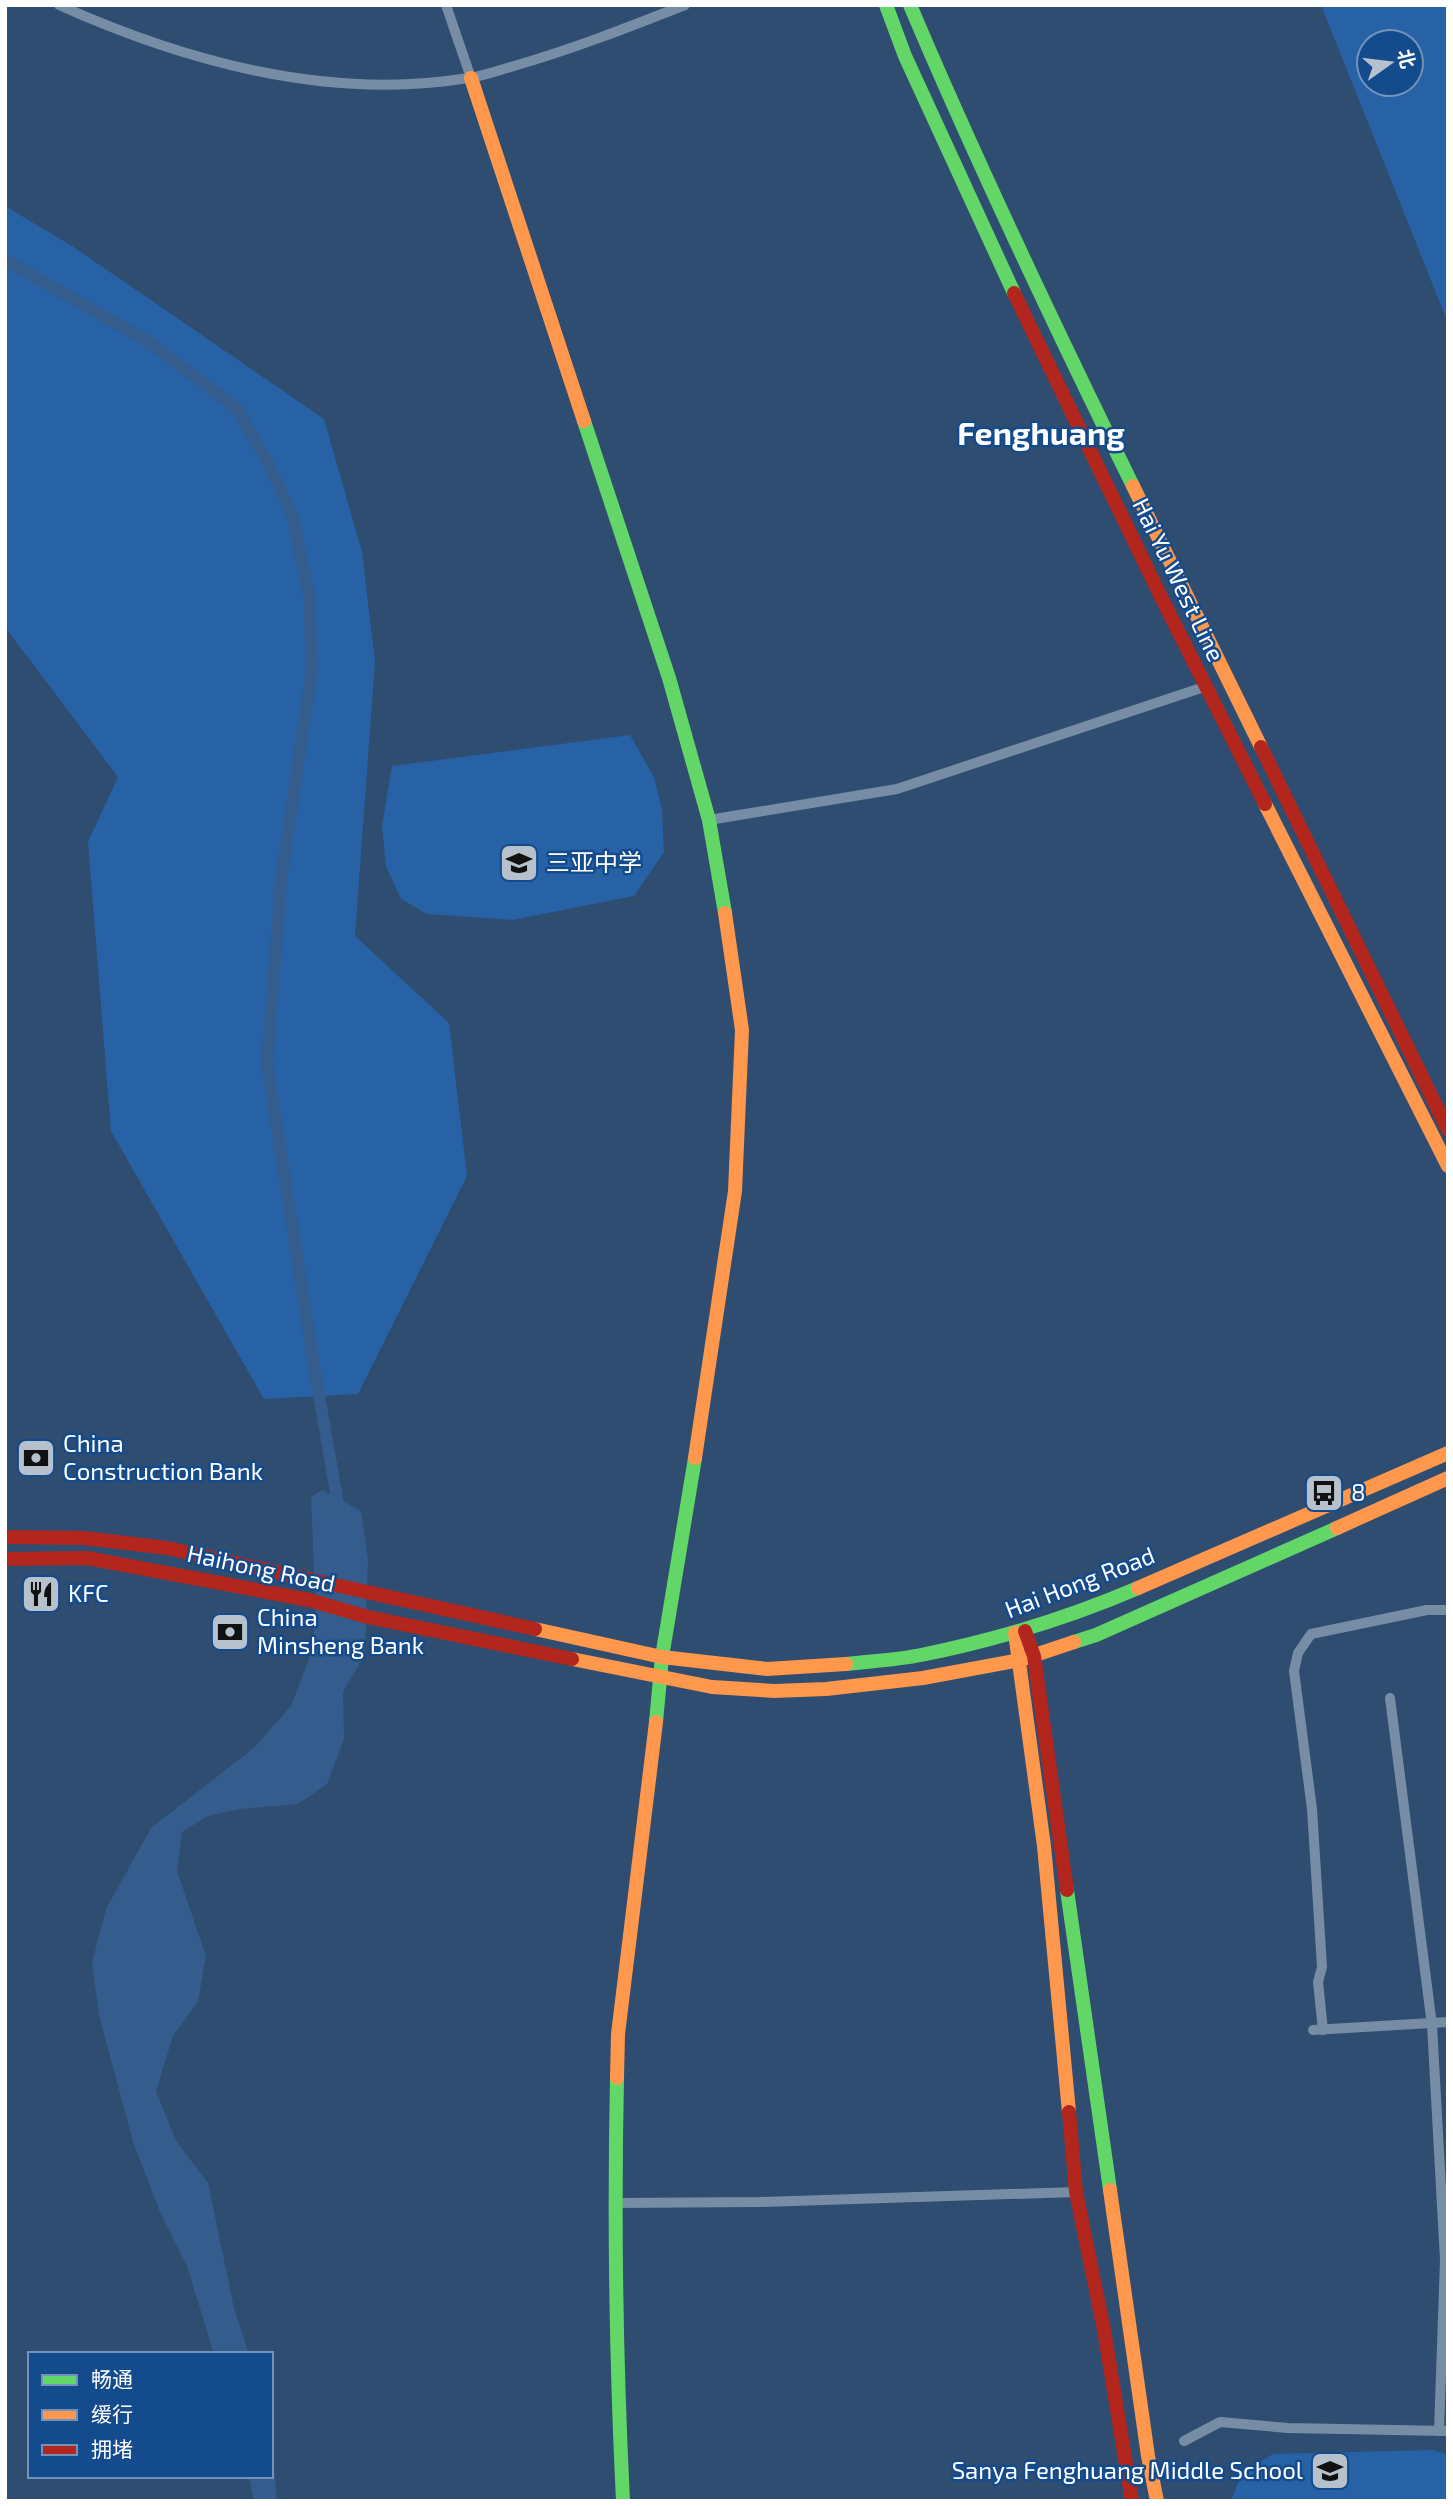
<svg xmlns="http://www.w3.org/2000/svg" width="1453" height="2506" viewBox="0 0 1453 2506" font-family="'Exo 2','Noto Sans SC',sans-serif">
	<style>
		.green { fill: #2662a5; fill-rule: evenodd }
		.water { fill: #345c8c }
		.lines { fill: none; stroke-linecap: round; stroke-linejoin: round }
		.canal { stroke: #345c8c; stroke-width: 12 }
		.street { stroke: #768da5; stroke-width: 10 }
		.fast { stroke: #63d668; stroke-width: 14 }
		.slow { stroke: #ff974d; stroke-width: 14 }
		.jam { stroke: #b3261e; stroke-width: 14 }
		.labels { text-anchor: middle; stroke-width: 5; stroke-linejoin: round; paint-order: stroke }
		.street-label { font-size: 24px; fill: #fff; stroke: #134b8d }
		.poi-label { font-size: 24px; fill: #fff; stroke: #134b8d; text-anchor: start }
		.district-label { font-size: 32px; font-weight: bold; fill: #fff; stroke: #134b8d }
	</style>
	<rect width="100%" height="100%" fill="#2f4d71"/>
	<g class="green">
		<path d="M1321 5H1448V323ZM1369 42H1411V84H1369Z"/>
		<path d="M5 206 72 246 324 419 362 552 375 661 355 936 449 1023 467 1176 358 1394 264 1399 111 1131 88 842 118 777 5 627Z"/>
		<path d="M630 735 654 777 662 810 664 852 634 896 512 920 427 914 401 899 386 866 382 826 392 766Z"/>
		<path d="M1433 2450 1448 2455V2501H1231L1242 2473 1273 2454Z"/>
	</g>
	<g class="water">
		<path d="M322 1490 361 1511 368 1559 365 1654 343 1692 344 1739 327 1784 298 1804 239 1809 208 1816 182 1832 177 1871 206 1956 198 2001 173 2036 156 2091 176 2141 208 2183 234 2308 249 2354H214L187 2266 160 2212 133 2142 99 2015 92 1963 106 1909 151 1828 255 1747 291 1706 309 1659 316 1620 311 1497Z"/>
		<path d="M271 2438 277 2501H254L249 2476H271Z"/>
	</g>
	<g class="lines">
		<path class="canal" d="M5 260 149 342 237 409 268 463 292 514 309 595 312 669 281 880 267 1064 315 1372 340 1515"/>
		<g class="street">
			<path d="M59 5C186 62 329 101 468 78 484 76 499 70 514 66 573 49 629 27 685 5"/>
			<path d="M446 5 471 78"/>
			<path d="M709 820 897 789 1204 687"/>
			<path d="M1390 1698 1432 2025 1445 2260 1439 2431"/>
			<path d="M1313 2030 1448 2022"/>
			<path d="M1323 2030 1318 1982 1322 1967 1312 1809 1294 1671 1298 1653 1311 1634 1427 1610H1448"/>
			<path d="M614 2203 760 2202 1076 2192"/>
			<path d="M1184 2441 1220 2422 1288 2428 1448 2431"/>
		</g>
		<g class="fast">
			<path d="M886 5 905 56 1014 293"/>
			<path d="M910 5C979 168 1055 327 1133 486"/>
			<path d="M584 421 669 678 709 820 725 913"/>
			<path d="M1074 1642 1096 1635 1337 1528"/>
			<path d="M846 1664C871 1661 897 1660 921 1655 996 1640 1068 1618 1138 1588"/>
			<path d="M656 1722 662 1657 695 1458"/>
			<path d="M1067 1890 1110 2190"/>
			<path d="M617 2078C614 2219 616 2360 623 2501"/>
		</g>
		<g class="slow">
			<path d="M471 78 584 421"/>
			<path d="M1133 486 1261 747"/>
			<path d="M1265 804 1448 1166"/>
			<path d="M695 1458 735 1191 742 1030 725 913"/>
			<path d="M1337 1528 1448 1478"/>
			<path d="M1138 1588 1448 1453"/>
			<path d="M535 1629 662 1657 767 1669 846 1664"/>
			<path d="M1015 1633 1044 1846 1069 2112"/>
			<path d="M572 1659 712 1687 774 1691 826 1689 923 1678 1020 1660 1074 1642"/>
			<path d="M617 2078 618 2034 656 1722"/>
			<path d="M1110 2190 1148 2456 1157 2501"/>
		</g>
		<g class="jam">
			<path d="M1014 293 1160 595 1265 804"/>
			<path d="M1261 747 1448 1130"/>
			<path d="M5 1537 84 1538 167 1548 535 1629"/>
			<path d="M5 1559 87 1558 309 1600 368 1617 572 1659"/>
			<path d="M1025 1631 1034 1656 1067 1890"/>
			<path d="M1069 2112 1076 2192 1104 2330 1132 2501"/>
		</g>
	</g>
	<defs>
		<g id="school-square" transform="scale(2.0125)"><rect x="-9" y="-9" width="18" height="18" rx="4" fill="#b6c1cd" stroke="#134b8d"/><path d="M0-5L7-2L0 1L-7-2ZM-4 1L0 2.5L4 1V4Q0 6-4 4Z" fill="#111"/></g>
		<g id="bank-square" transform="scale(2.0125)"><rect x="-9" y="-9" width="18" height="18" rx="4" fill="#b6c1cd" stroke="#134b8d"/><path d="M-6-4H6V4H-6ZM0-2.3a2.3 2.3 0 1 0 0 4.6a2.3 2.3 0 1 0 0-4.6Z" fill="#111"/></g>
		<g id="bus-square" transform="scale(2.0125)"><rect x="-9" y="-9" width="18" height="18" rx="4" fill="#b6c1cd" stroke="#134b8d"/><path d="M-5-6H5V4H4V6H2V4H-2V6H-4V4H-5ZM-3.5-4V0h7V-4ZM-3.5 1.2v1.5H-2V1.2ZM2 1.2v1.5H3.5V1.2Z" fill="#111"/></g>
		<g id="restaurant-square" transform="scale(2.0125)"><rect x="-9" y="-9" width="18" height="18" rx="4" fill="#b6c1cd" stroke="#134b8d"/><path d="M-5-6h1v4h1v-4h1v4h1v-4h1v5L-1.5 .5V6h-2V.5L-5-1ZM5-6V6H3V1.5H1.5Q1.5-4 5-6Z" fill="#111"/></g>
	</defs>
	<g fill-rule="evenodd">
		<use href="#school-square" x="519" y="863"/>
		<use href="#bank-square" x="36" y="1458"/>
		<use href="#bus-square" x="1324" y="1493"/>
		<use href="#restaurant-square" x="41" y="1594"/>
		<use href="#bank-square" x="230" y="1632"/>
		<use href="#school-square" x="1330" y="2471"/>
	</g>
	<g class="labels">
		<g class="street-label">
			<text transform="translate(1178 580) rotate(64)" y="8">Hai Yu West Line</text>
			<text transform="translate(261 1569) rotate(12)" y="8">Haihong Road</text>
			<text transform="translate(1080 1583) rotate(-21)" y="8">Hai Hong Road</text>
		</g>
		<g class="poi-label">
			<text x="546" y="871">三亚中学</text>
			<text x="63" y="1452">China<tspan x="63" dy="28">Construction Bank</tspan></text>
			<text x="1351" y="1501">8</text>
			<text x="68" y="1602">KFC</text>
			<text x="257" y="1626">China<tspan x="257" dy="28">Minsheng Bank</tspan></text>
			<text x="1303" y="2479" text-anchor="end">Sanya Fenghuang Middle School</text>
		</g>
		<g class="district-label">
			<text x="1041" y="445">Fenghuang</text>
		</g>
	</g>
	<rect width="1453" height="2506" fill="none" stroke="#ffffff" stroke-width="14"/>
	<rect x="28" y="2352" width="245" height="126" fill="#134b8d" stroke="#7193bb" stroke-width="2"/>
	<rect x="42" y="2375" width="35" height="10" fill="#63d668" stroke="#7193bb" stroke-width="2"/>
	<text x="91" y="2387" font-size="21" fill="#ffffff">畅通</text>
	<rect x="42" y="2410" width="35" height="10" fill="#ff974d" stroke="#7193bb" stroke-width="2"/>
	<text x="91" y="2422" font-size="21" fill="#ffffff">缓行</text>
	<rect x="42" y="2445" width="35" height="10" fill="#b3261e" stroke="#7193bb" stroke-width="2"/>
	<text x="91" y="2457" font-size="21" fill="#ffffff">拥堵</text>
	<g transform="translate(1390 63) rotate(76)"><circle r="33" fill="#134b8d" stroke="#7193bb" stroke-width="2"/>
	<path d="M0-5L12 26L0 18L-12 26Z" fill="#b6c1cd"/>
	<text y="-10" font-size="19" font-weight="bold" text-anchor="middle" fill="#ffffff">北</text>
	</g>
</svg>
